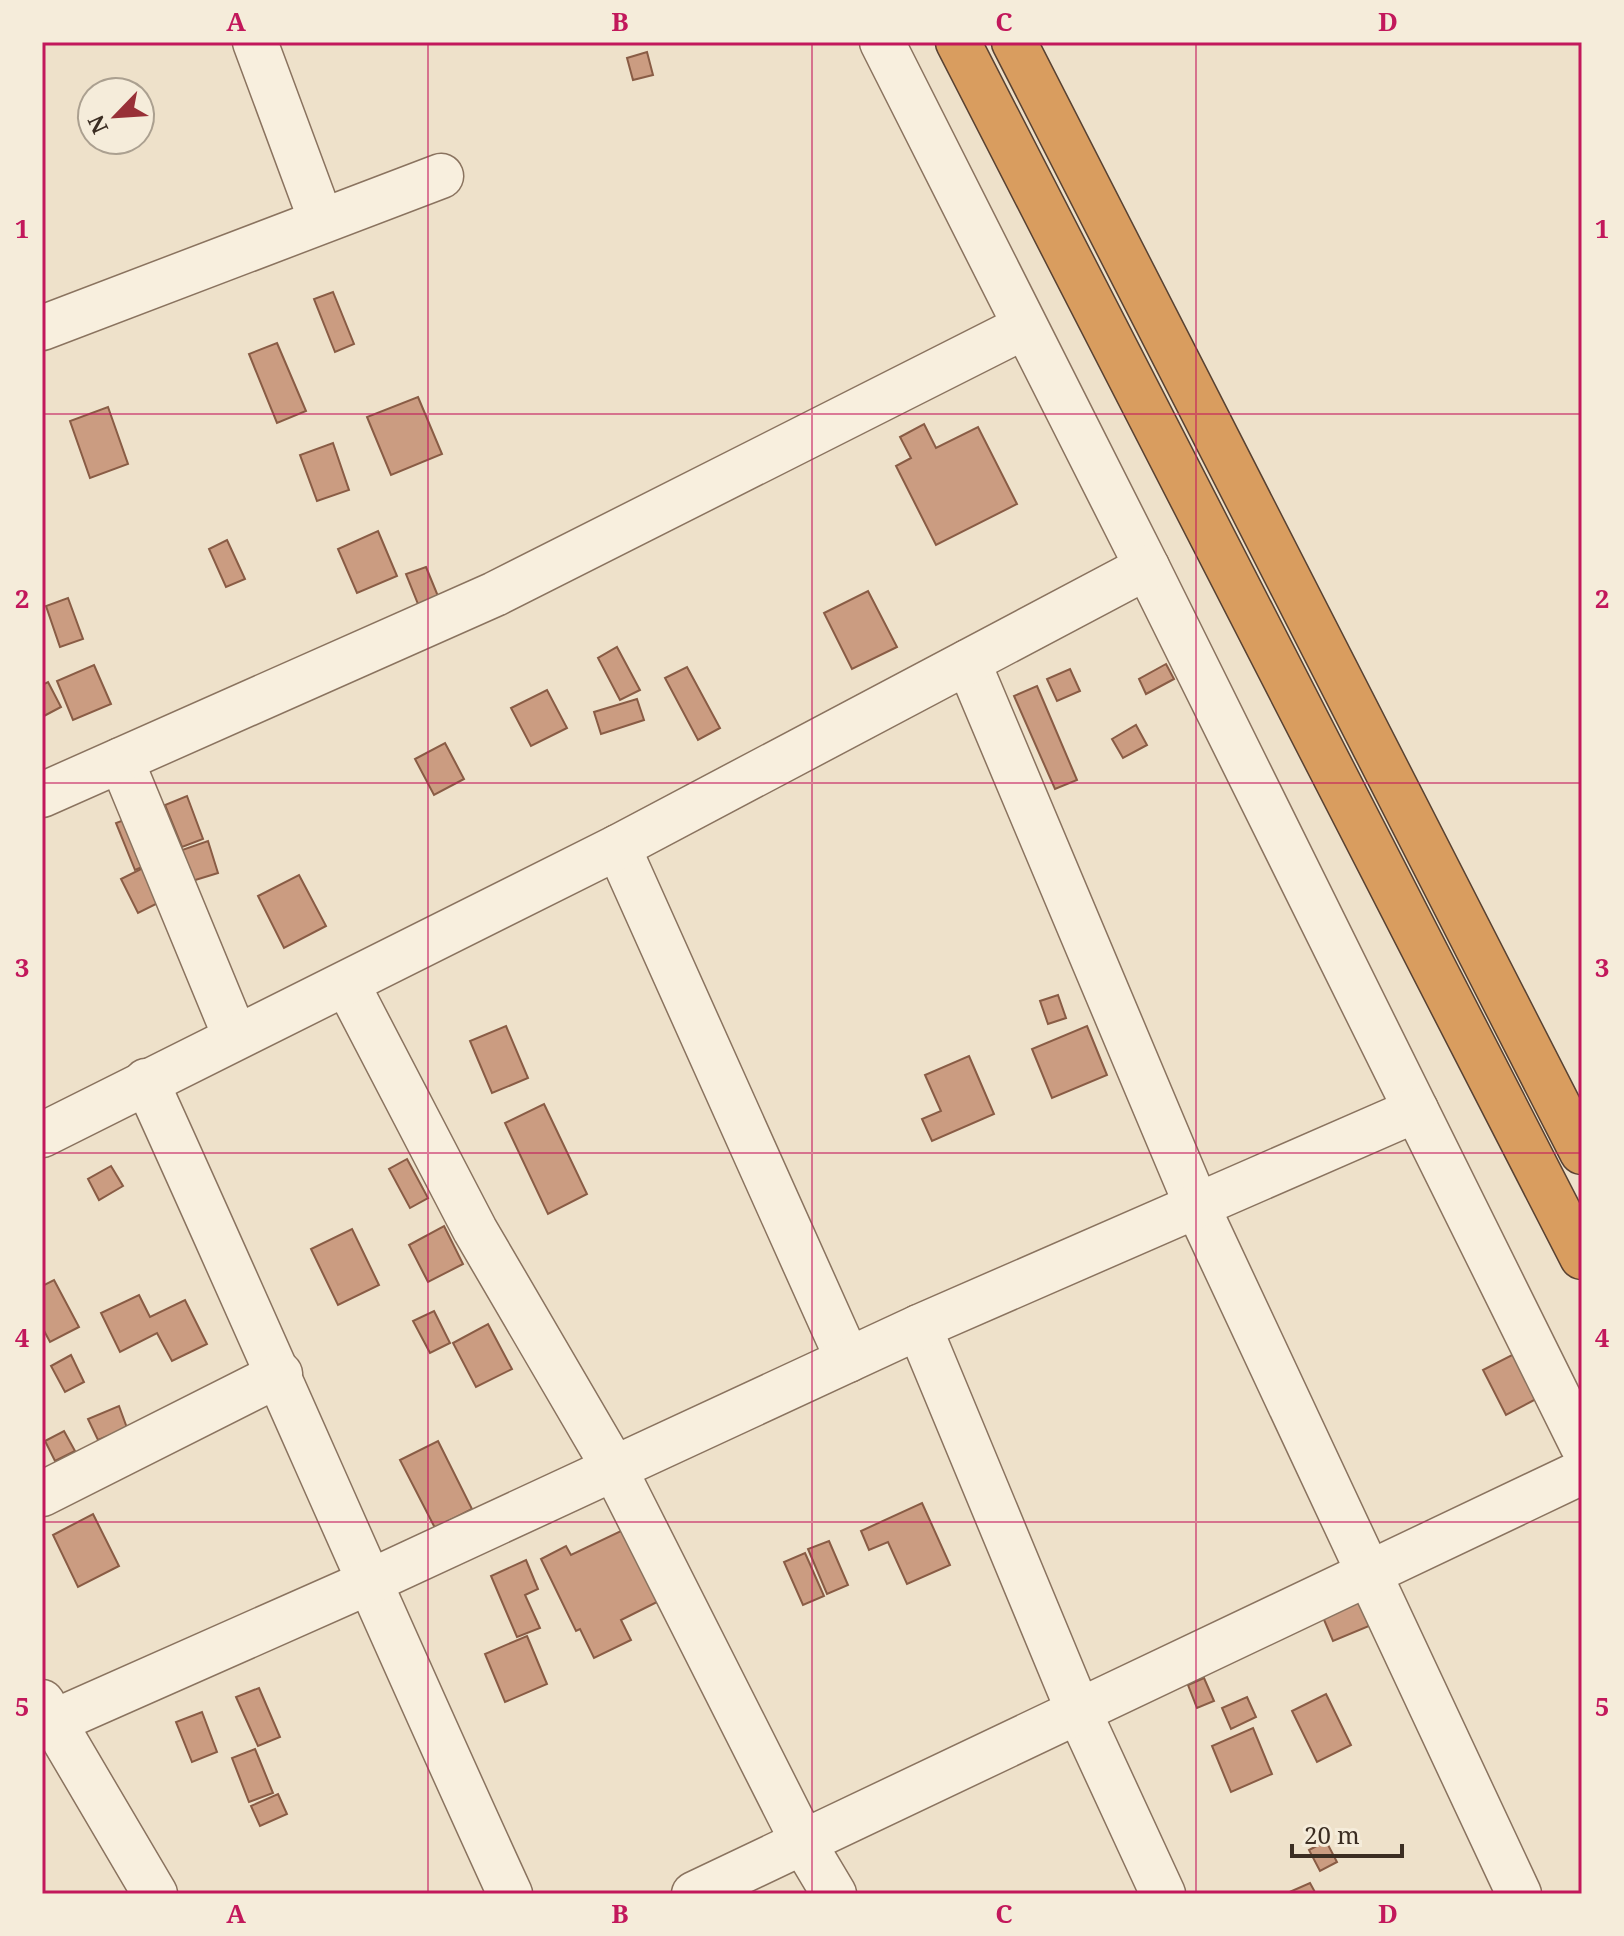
<svg xmlns="http://www.w3.org/2000/svg" width="1624" height="1936" viewBox="0 0 1624 1936" font-family="'Noto Serif',serif">
	<style>
		.building { fill: #cb9c81; stroke: #895c45; stroke-width: 2 }
		.lines { fill: none; stroke-linecap: round; stroke-linejoin: round }
		.street-casing { stroke: #8a735f; stroke-width: 47 }
		.highway-casing { stroke: #594232; stroke-width: 47 }
		.street { stroke: #f8efde; stroke-width: 44 }
		.highway { stroke: #d99d5f; stroke-width: 44 }
		.grid { fill: none; stroke: #c2185b; stroke-width: 2; stroke-opacity: 0.55 }
		.neatline { fill: none; stroke: #c2185b; stroke-width: 3 }
		.grid-label { font-size: 26px; text-anchor: middle; font-weight: bold; fill: #c2185b }
	</style>
	<rect width="100%" height="100%" fill="#eee1ca"/>
	<g class="building">
		<path d="M647 52 653 75 633 80 627 58Z"/>
		<path d="M333 292 354 344 335 352 314 299Z"/>
		<path d="M277 343 306 411 277 423 249 354Z"/>
		<path d="M418 397 442 454 391 475 367 417Z"/>
		<path d="M108 407 128 464 90 478 70 421Z"/>
		<path d="M924 424 936 448 978 427 1017 504 936 545 896 466 911 458 900 437Z"/>
		<path d="M333 443 349 490 317 501 300 455Z"/>
		<path d="M378 531 397 576 357 593 338 549Z"/>
		<path d="M227 540 245 579 226 587 209 549Z"/>
		<path d="M426 567 440 601 420 609 406 574Z"/>
		<path d="M868 591 897 647 852 669 824 613Z"/>
		<path d="M68 598 83 639 60 647 46 606Z"/>
		<path d="M617 647 640 690 620 700 598 658Z"/>
		<path d="M1166 664 1174 679 1146 694 1139 679Z"/>
		<path d="M94 665 111 704 73 720 57 681Z"/>
		<path d="M687 667 720 728 698 740 665 678Z"/>
		<path d="M1070 669 1080 691 1057 701 1047 679Z"/>
		<path d="M48 682 61 707 42 717V685Z"/>
		<path d="M1037 686 1077 780 1055 789 1014 696Z"/>
		<path d="M547 690 567 728 531 746 511 708Z"/>
		<path d="M637 699 644 720 601 734 594 712Z"/>
		<path d="M1136 725 1147 745 1123 758 1112 739Z"/>
		<path d="M445 743 464 779 434 795 415 759Z"/>
		<path d="M187 796 203 839 182 847 165 805Z"/>
		<path d="M135 816 154 862 135 870 116 823Z"/>
		<path d="M208 841 218 873 192 881 182 850Z"/>
		<path d="M153 863 170 897 138 913 121 879Z"/>
		<path d="M299 875 326 926 284 948 258 896Z"/>
		<path d="M1058 995 1066 1018 1048 1024 1040 1001Z"/>
		<path d="M506 1026 528 1078 492 1093 470 1041Z"/>
		<path d="M1087 1026 1107 1075 1052 1098 1032 1049Z"/>
		<path d="M969 1056 994 1114 932 1141 922 1119 941 1111 925 1075Z"/>
		<path d="M544 1104 587 1194 548 1214 505 1123Z"/>
		<path d="M407 1159 428 1198 410 1208 389 1169Z"/>
		<path d="M111 1166 123 1186 99 1200 88 1179Z"/>
		<path d="M444 1226 463 1264 428 1282 409 1245Z"/>
		<path d="M352 1229 379 1285 338 1305 311 1249Z"/>
		<path d="M54 1280 79 1327 50 1342 42 1327V1286Z"/>
		<path d="M139 1295 150 1317 185 1300 207 1344 172 1361 157 1333 120 1352 101 1313Z"/>
		<path d="M434 1311 450 1343 430 1353 413 1321Z"/>
		<path d="M488 1324 512 1369 476 1387 453 1343Z"/>
		<path d="M1514 1354 1538 1398 1506 1415 1483 1370Z"/>
		<path d="M71 1355 84 1382 65 1392 51 1366Z"/>
		<path d="M119 1406 127 1428 98 1440 88 1419Z"/>
		<path d="M64 1431 75 1451 55 1461 45 1441Z"/>
		<path d="M438 1441 472 1509 435 1528 400 1460Z"/>
		<path d="M922 1503 950 1565 907 1584 888 1542 869 1550 861 1531Z"/>
		<path d="M93 1514 119 1566 78 1587 53 1535Z"/>
		<path d="M623 1530 659 1601 621 1620 631 1640 594 1658 580 1629 576 1631 541 1559 566 1546 571 1555Z"/>
		<path d="M829 1541 848 1585 827 1594 808 1549Z"/>
		<path d="M805 1553 824 1596 803 1605 784 1562Z"/>
		<path d="M526 1560 538 1589 525 1595 540 1628 517 1637 491 1576Z"/>
		<path d="M1370 1595 1381 1621 1333 1641 1322 1615Z"/>
		<path d="M527 1636 547 1684 505 1702 485 1654Z"/>
		<path d="M1204 1678 1214 1701 1197 1708 1188 1685Z"/>
		<path d="M259 1688 280 1737 258 1746 236 1697Z"/>
		<path d="M1326 1694 1351 1745 1317 1762 1292 1711Z"/>
		<path d="M1247 1697 1256 1717 1231 1729 1222 1708Z"/>
		<path d="M202 1712 217 1752 192 1762 176 1722Z"/>
		<path d="M1253 1728 1272 1774 1231 1792 1212 1746Z"/>
		<path d="M255 1749 273 1793 249 1802 232 1758Z"/>
		<path d="M278 1794 287 1814 260 1826 251 1806Z"/>
		<path d="M1326 1841 1337 1862 1320 1871 1309 1850Z"/>
		<path d="M1310 1883 1316 1894H1285Z"/>
	</g>
	<g class="lines">
		<g class="street-casing">
			<g id="street">
				<path d="M255 42 321 220"/>
				<path d="M882 42 1147 567 1582 1445"/>
				<path d="M42 328 441 176"/>
				<path d="M968 662 1197 1206 1519 1894"/>
				<path d="M121 760 235 1036"/>
				<path d="M42 795 495 594 1024 327"/>
				<path d="M618 847 848 1360"/>
				<path d="M347 984 475 1230 614 1468 803 1842 834 1894"/>
				<path d="M146 1081C269 1351 386 1624 510 1894"/>
				<path d="M42 1135 618 847 1147 567"/>
				<path d="M919 1327 1078 1710 1163 1894"/>
				<path d="M42 1494 280 1374"/>
				<path d="M42 1702 155 1894"/>
				<path d="M42 1727 367 1583 919 1327 1416 1110"/>
				<path d="M694 1894 1582 1472"/>
			</g>
		</g>
		<g class="highway-casing">
			<g id="highway">
				<path d="M958 42 1582 1257"/>
				<path d="M1014 42 1582 1152"/>
			</g>
		</g>
		<use href="#street" class="street"/>
		<use href="#highway" class="highway"/>
	</g>
	<path class="grid" d="M428 42V1894M812 42V1894M1196 42V1894M42 414H1582M42 783H1582M42 1153H1582M42 1522H1582"/>
	<rect width="1624" height="1936" fill="none" stroke="#f5ecda" stroke-width="88"/>
	<g transform="translate(116 116) rotate(245)"><circle r="38" fill="#f5ecda" stroke="#aba090" stroke-width="2"/>
	<path d="M0-6L14 30L0 20L-14 30Z" fill="#983037"/>
	<text y="-12" font-size="22" font-weight="bold" text-anchor="middle" fill="#3b2d22">N</text>
	</g>
	<path d="M1292 1844v12h110v-12" fill="none" stroke="#3b2d22" stroke-width="4"/>
	<text x="1304" y="1844" font-size="24" fill="#3b2d22" stroke="#f5ecda" stroke-width="6" paint-order="stroke">20 m</text>
	<rect x="44" y="44" width="1536" height="1848" class="neatline"/>
	<g class="grid-label">
		<text x="236" y="31">A</text>
		<text x="620" y="31">B</text>
		<text x="1004" y="31">C</text>
		<text x="1388" y="31">D</text>
		<text x="22" y="238">1</text>
		<text x="1602" y="238">1</text>
		<text x="22" y="608">2</text>
		<text x="1602" y="608">2</text>
		<text x="22" y="977">3</text>
		<text x="1602" y="977">3</text>
		<text x="22" y="1347">4</text>
		<text x="1602" y="1347">4</text>
		<text x="22" y="1716">5</text>
		<text x="1602" y="1716">5</text>
		<text x="236" y="1923">A</text>
		<text x="620" y="1923">B</text>
		<text x="1004" y="1923">C</text>
		<text x="1388" y="1923">D</text>
	</g>
</svg>
